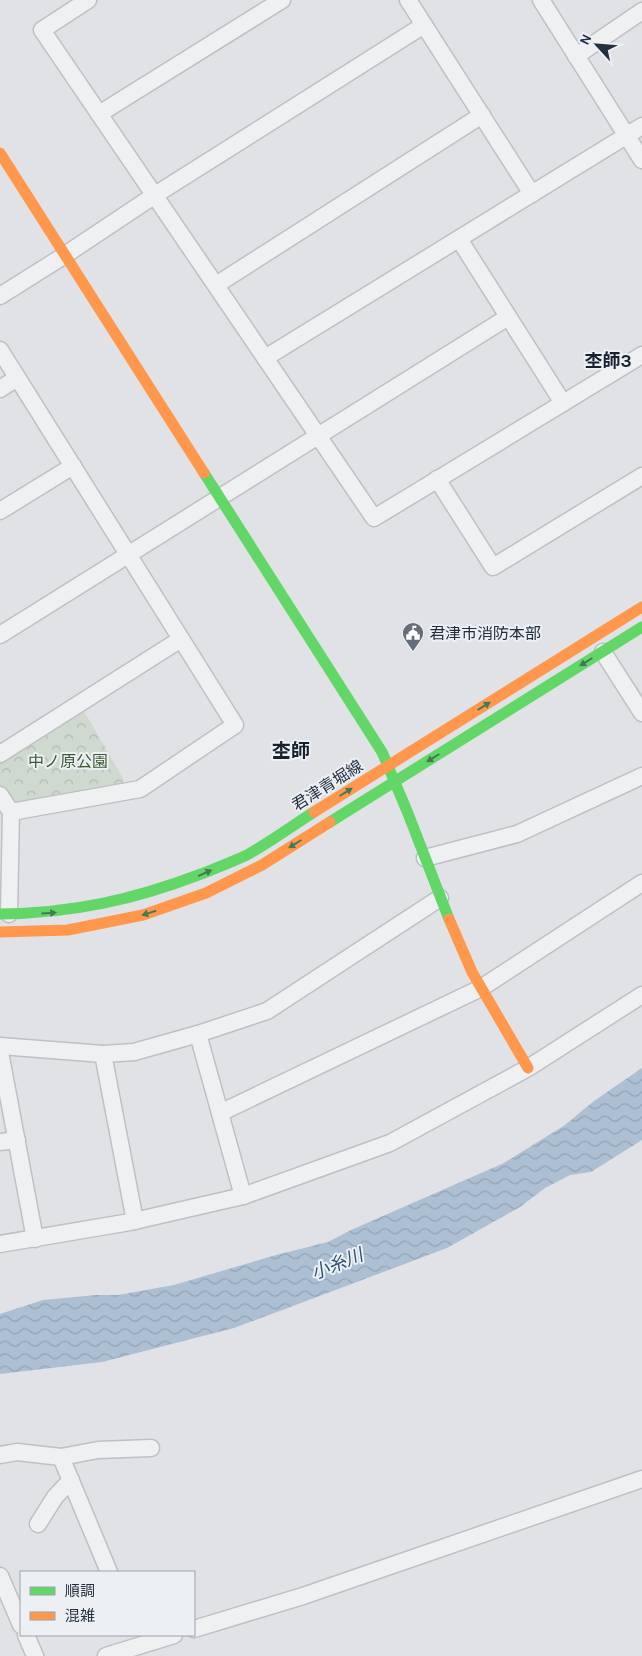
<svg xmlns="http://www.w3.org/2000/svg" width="642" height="1656" viewBox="0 0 642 1656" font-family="Karla,'Noto Sans JP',sans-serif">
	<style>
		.forest { fill: url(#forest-crowns) }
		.water { fill: url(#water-waves) }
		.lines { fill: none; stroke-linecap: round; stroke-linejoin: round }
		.street-casing { stroke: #bec0c3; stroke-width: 19 }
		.street { stroke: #eff0f2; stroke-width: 16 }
		.fast { stroke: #63d668; stroke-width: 11 }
		.slow { stroke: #ff974d; stroke-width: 11 }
		.oneway { fill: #417b51 }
		.labels { text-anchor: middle; stroke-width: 4; stroke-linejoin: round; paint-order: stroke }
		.poi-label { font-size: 16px; fill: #25303f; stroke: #ecf0f5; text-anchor: start }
		.park-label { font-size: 16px; fill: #3b5c32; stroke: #ecf0f5 }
		.street-label { font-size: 16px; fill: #25303f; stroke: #ecf0f5 }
		.neighbourhood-label { font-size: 18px; font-weight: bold; fill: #182130; stroke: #ecf0f5 }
		.water-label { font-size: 18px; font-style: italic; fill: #2d4f76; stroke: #ecf0f5 }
		.quarter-label { font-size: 19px; font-weight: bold; fill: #182130; stroke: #ecf0f5 }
	</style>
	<defs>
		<pattern id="forest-crowns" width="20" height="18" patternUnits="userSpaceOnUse" patternTransform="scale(1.25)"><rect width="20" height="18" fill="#d0d9cf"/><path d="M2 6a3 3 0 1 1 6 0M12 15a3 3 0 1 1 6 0" fill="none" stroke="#b2bbb3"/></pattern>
		<pattern id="water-waves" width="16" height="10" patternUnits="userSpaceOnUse" patternTransform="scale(1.25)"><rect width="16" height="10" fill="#acbfd3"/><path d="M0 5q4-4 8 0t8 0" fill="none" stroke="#94a4b6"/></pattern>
	</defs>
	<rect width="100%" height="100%" fill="#e0e2e5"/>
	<path class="forest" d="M79 711H84L124 780 123 787 20 806 12 803 0 786V761Z"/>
	<path class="water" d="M642 1068V1140L591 1172 570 1175 545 1188 520 1207 447 1248 285 1309 234 1328 102 1362 0 1374V1314L43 1300 96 1295H118L174 1285 276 1255 328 1242 351 1230 504 1163 565 1125 594 1101Z"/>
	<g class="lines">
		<g class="street-casing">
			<g id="street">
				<path d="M88 0 42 30 374 518 642 355"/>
				<path d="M408 0 532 194"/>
				<path d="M541 0 642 160"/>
				<path d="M576 56 642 11"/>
				<path d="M99 114 282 0"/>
				<path d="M459 239 563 403"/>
				<path d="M216 285 482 115"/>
				<path d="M0 296 65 255 155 195 424 25"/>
				<path d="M0 350 235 725 140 789 11 812"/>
				<path d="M265 358 642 126"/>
				<path d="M0 389 17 378"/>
				<path d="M437 479 493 567 642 476"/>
				<path d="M0 511 73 466"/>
				<path d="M0 635 508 317"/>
				<path d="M603 652 642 713"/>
				<path d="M0 754 181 639"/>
				<path d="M0 795 11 812 9 914"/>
				<path d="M425 858 517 834 642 776"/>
				<path d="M198 1034 243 1196"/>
				<path d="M0 1046 103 1054 134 1052 198 1034 267 1011 440 898"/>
				<path d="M0 1052 35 1239"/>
				<path d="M103 1054 135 1221"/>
				<path d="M220 1113 481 988 642 883"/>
				<path d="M0 1142 17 1140"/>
				<path d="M0 1244 130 1222 243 1196 390 1143 528 1068 642 995"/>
				<path d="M0 1455 17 1452 61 1457 98 1450 151 1448"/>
				<path d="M61 1457 109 1572"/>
				<path d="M38 1524 55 1497 71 1480"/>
				<path d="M0 1576 21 1625"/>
				<path d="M194 1629 303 1596 642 1479"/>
				<path d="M26 1635 35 1656"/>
				<path d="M106 1656 174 1635"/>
			</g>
		</g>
		<use href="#street" class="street"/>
		<g class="fast">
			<path d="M204 473 382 752 407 811 449 919"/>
			<path d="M330 822 642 627"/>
			<path d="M0 914C73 913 133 900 201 874 216 868 232 862 247 855 270 842 292 826 314 812"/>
		</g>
		<g class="slow">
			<path d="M0 153 204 473"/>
			<path d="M314 812 642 607"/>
			<path d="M449 919 472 972 528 1068"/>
			<path d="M0 932 68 930 143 915 206 893 262 865 330 822"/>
		</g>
	</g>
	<defs><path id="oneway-solid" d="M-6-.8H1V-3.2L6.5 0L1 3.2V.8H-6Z" transform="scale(1.25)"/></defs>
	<g class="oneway">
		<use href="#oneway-solid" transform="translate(586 662) rotate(148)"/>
		<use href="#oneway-solid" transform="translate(484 706) rotate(-32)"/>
		<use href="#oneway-solid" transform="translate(433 758) rotate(148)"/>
		<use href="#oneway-solid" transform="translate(346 792) rotate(-32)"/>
		<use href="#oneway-solid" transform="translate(295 844) rotate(148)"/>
		<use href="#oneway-solid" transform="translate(205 873) rotate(-24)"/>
		<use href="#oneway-solid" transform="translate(49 913) rotate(-4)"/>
		<use href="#oneway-solid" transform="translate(149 913) rotate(162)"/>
	</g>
	<defs>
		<g id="civic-pin" transform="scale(1.125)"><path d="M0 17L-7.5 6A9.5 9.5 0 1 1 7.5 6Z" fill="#666e79" stroke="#ecf0f5"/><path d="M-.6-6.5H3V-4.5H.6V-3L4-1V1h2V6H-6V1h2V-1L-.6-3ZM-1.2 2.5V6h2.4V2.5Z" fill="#fff"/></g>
	</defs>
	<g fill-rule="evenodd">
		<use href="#civic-pin" x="413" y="633"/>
	</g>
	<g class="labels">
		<g class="poi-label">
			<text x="429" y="639">君津市消防本部</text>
		</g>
		<g class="park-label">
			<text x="68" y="767">中ノ原公園</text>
		</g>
		<g class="street-label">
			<text transform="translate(327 785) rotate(-32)" y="6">君津青堀線</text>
		</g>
		<g class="neighbourhood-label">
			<text x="608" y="367">杢師3</text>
		</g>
		<g class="water-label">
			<text transform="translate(337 1264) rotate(-22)" y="6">小糸川</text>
		</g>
		<g class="quarter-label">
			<text x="291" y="757">杢師</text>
		</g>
	</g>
	<rect x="20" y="1571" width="175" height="65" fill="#ecf0f5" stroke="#9ca3ac"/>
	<rect x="30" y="1587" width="25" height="8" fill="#63d668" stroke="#9ca3ac"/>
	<text x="65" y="1596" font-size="15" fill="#25303f">順調</text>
	<rect x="30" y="1612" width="25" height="8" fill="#ff974d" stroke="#9ca3ac"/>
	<text x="65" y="1621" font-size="15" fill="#25303f">混雑</text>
	<g transform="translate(597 45) rotate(296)" stroke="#ecf0f5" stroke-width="4" paint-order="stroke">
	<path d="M0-4L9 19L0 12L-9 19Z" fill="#25303f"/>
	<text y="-8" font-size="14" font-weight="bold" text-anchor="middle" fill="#25303f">N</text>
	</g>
</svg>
